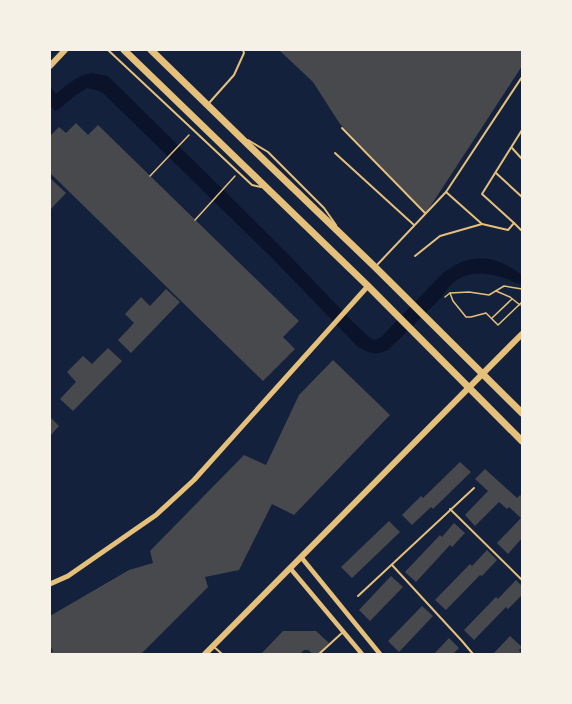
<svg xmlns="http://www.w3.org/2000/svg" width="572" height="704" viewBox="0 0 572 704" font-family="Commissioner,sans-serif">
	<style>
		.water { fill: #0b132b }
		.building { fill: #48494c }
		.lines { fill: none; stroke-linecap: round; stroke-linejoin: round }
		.path { stroke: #e5c07b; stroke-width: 1.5 }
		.service { stroke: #e5c07b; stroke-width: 2 }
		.minor { stroke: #e5c07b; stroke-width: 4.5 }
		.tertiary { stroke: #e5c07b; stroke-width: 5 }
		.secondary { stroke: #e5c07b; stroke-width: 6 }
		.primary { stroke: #e5c07b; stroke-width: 7 }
	</style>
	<rect width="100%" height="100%" fill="#14213d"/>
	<path class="water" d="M92 73 108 76 285 251 353 322 369 337 374 340 380 338 442 274C470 252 494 254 522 275V285C515 283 508 279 501 277 474 269 455 274 441 298L388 350C374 356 372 354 358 347L273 259 103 93 99 91 87 88 76 95 58 110 55 111 50 105V86L56 94C67 85 77 75 92 73Z"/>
	<g class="building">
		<path d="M279 50H522V66L426 213 340 124 313 82Z"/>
		<path d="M76 123 88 135 98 125 299 321 283 337 295 349 263 381 50 173V136L59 127 66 133Z"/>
		<path d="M50 178 66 193 50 210Z"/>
		<path d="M166 289 180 302 131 353 118 340 134 323 125 314 141 297 150 306Z"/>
		<path d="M108 348 122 361 73 411 60 399 76 382 67 372 83 356 92 364Z"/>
		<path d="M333 360 390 415 294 515 272 504 239 570 205 577 208 587 141 654H50L53 651 50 645V616L129 570 153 563 150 551 244 455 266 465 299 395Z"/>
		<path d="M50 417 59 426 50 436Z"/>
		<path d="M460 462 471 472 433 509 431 507 412 525 402 515 421 496 423 498Z"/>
		<path d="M485 469 517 498 520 495 522 497V538L508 554 497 543 521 518 509 507 507 509 499 502 475 526 465 515 488 491 475 479Z"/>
		<path d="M389 521 400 532 352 578 341 567Z"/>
		<path d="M454 523 465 533 452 547 450 545 416 582 405 572 440 535 442 537Z"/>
		<path d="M487 550 497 560 482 576 480 575 446 610 435 600 470 564 472 566Z"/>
		<path d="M391 576 403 587 370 621 359 610Z"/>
		<path d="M516 580 522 586V595L508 609 506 607 474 640 464 630 496 597 498 599Z"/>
		<path d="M422 606 433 616 399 652 388 641Z"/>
		<path d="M283 631H316L329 643 318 654H313L308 650H304L300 654H261Z"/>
		<path d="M510 636 522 647 519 650 522 654H493Z"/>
		<path d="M449 638 459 648 453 654H434Z"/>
	</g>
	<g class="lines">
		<g class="path">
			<path d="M150 176 189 135"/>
			<path d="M195 220 235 176"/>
			<path d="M496 291 510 297 520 305"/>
			<path d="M450 293 453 301 466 317H471L486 313 498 325 522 302"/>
			<path d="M445 297 450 293 469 292 489 295 504 286 522 289"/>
			<path d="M492 318 512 299"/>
		</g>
		<g class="service">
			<path d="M108 50 252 185 261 187"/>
			<path d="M522 77 446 192 482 224 508 230 514 223 482 194 522 130"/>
			<path d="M209 103 234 75 244 53 243 50"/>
			<path d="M342 128 425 213"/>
			<path d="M248 140 268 152 324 208 336 225"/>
			<path d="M512 148 522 159"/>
			<path d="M335 153 414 225"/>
			<path d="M496 173 522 197"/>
			<path d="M514 223 521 230 522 229"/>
			<path d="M415 256 440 236 482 224"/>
			<path d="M376 266 446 192"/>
			<path d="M450 509 522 580"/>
			<path d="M392 565 462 641 473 654"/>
			<path d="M358 596 474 488"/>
			<path d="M213 646 222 654"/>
			<path d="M319 654 343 632"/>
		</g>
		<g class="minor">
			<path d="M301 557 380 654"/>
			<path d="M290 568 362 654"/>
		</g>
		<path class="tertiary" d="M50 584 68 576 156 515 194 480 368 286"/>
		<g class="secondary">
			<path d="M50 66 65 50"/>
			<path d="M205 654 522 334"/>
		</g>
		<g class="primary">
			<path d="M124 50 368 286 522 441"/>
			<path d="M151 50 268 164 375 267 522 413"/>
		</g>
	</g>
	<rect width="572" height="704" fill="none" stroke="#f6f1e7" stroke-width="102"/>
</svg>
